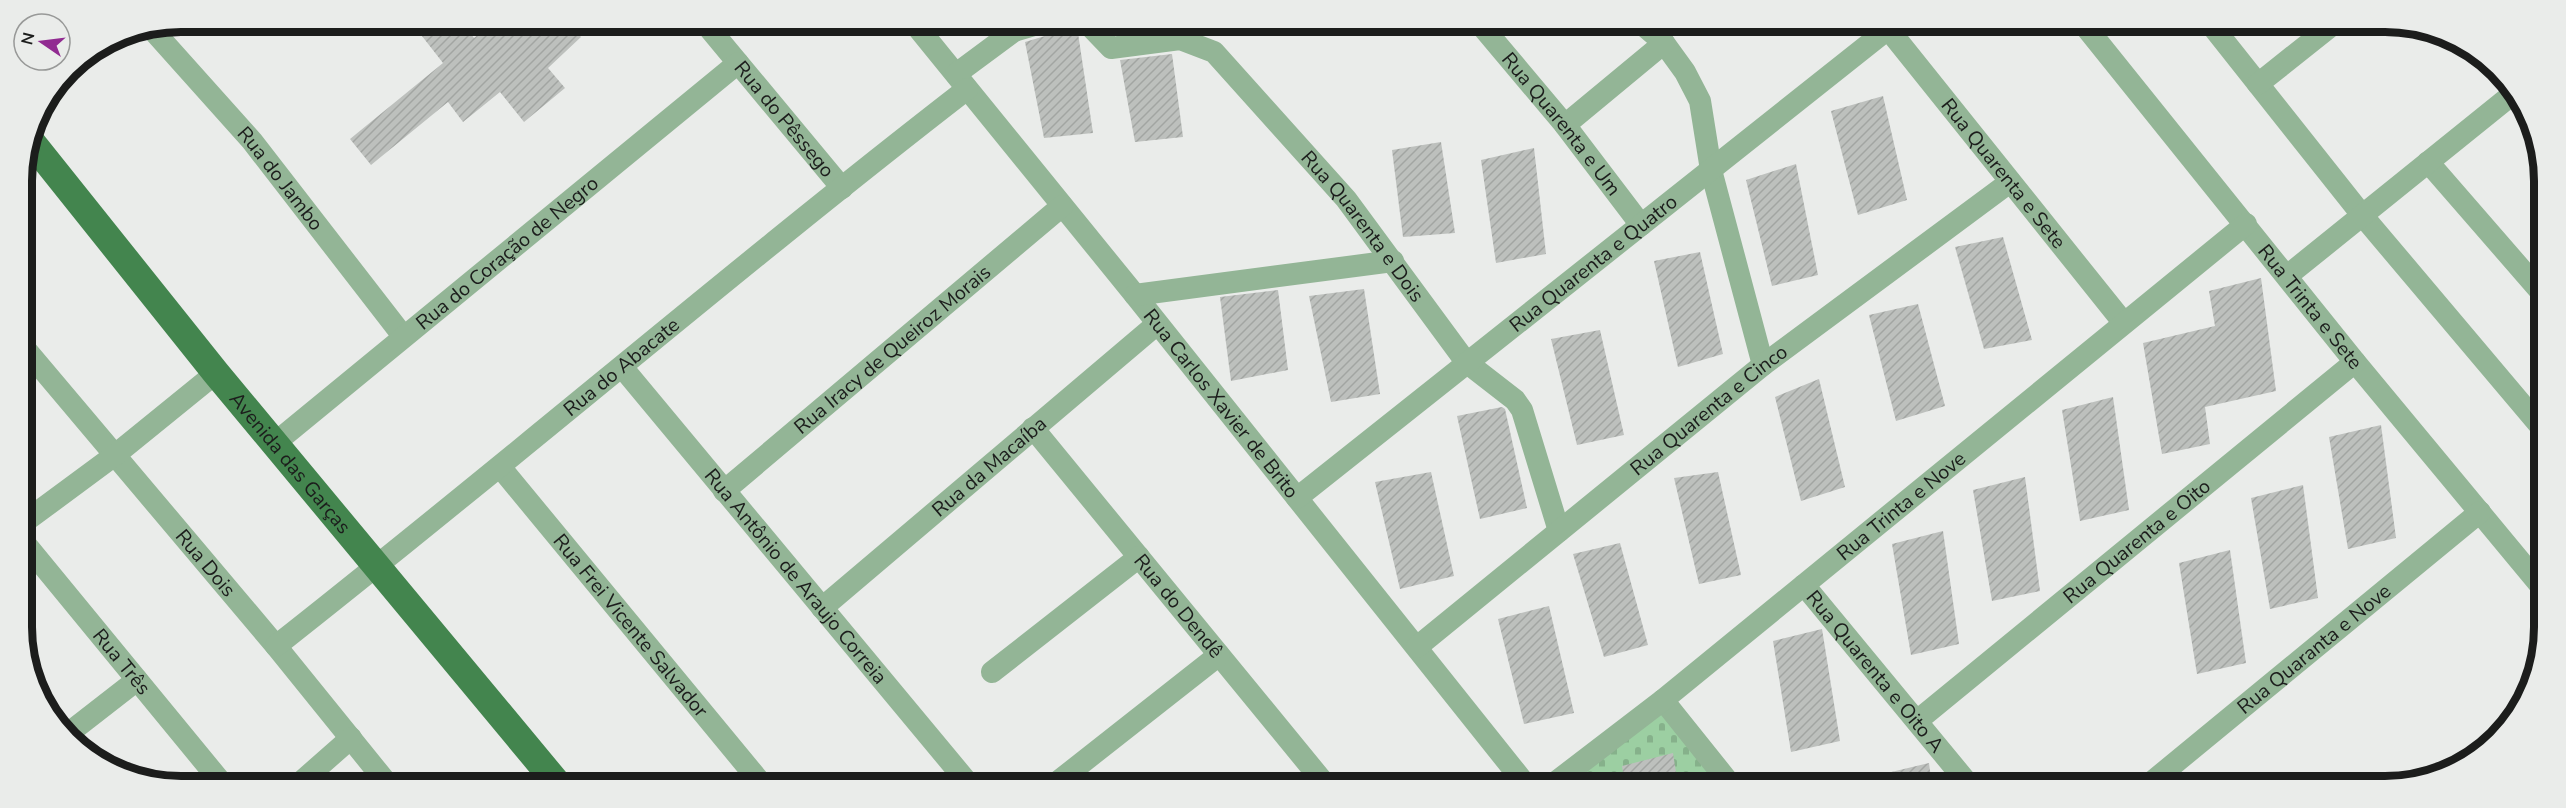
<svg xmlns="http://www.w3.org/2000/svg" width="2566" height="808" viewBox="0 0 2566 808" font-family="'Nunito Sans',sans-serif">
	<style>
		.cemetery { fill: url(#cemetery-stones) }
		.building { fill: url(#building-hatch) }
		.lines { fill: none; stroke-linecap: round; stroke-linejoin: round }
		.minor { stroke: #93b596; stroke-width: 22 }
		.major { stroke: #43854e; stroke-width: 28 }
		.labels { text-anchor: middle; stroke-width: 4.5; stroke-linejoin: round; paint-order: stroke }
		.street-label { font-size: 20px; fill: #1c1d1c; stroke: #eaecea }
		.rim { fill: none; stroke: #1c1d1c; stroke-width: 8 }
	</style>
	<defs>
		<pattern id="cemetery-stones" width="16" height="16" patternUnits="userSpaceOnUse" patternTransform="scale(1.5)"><rect width="16" height="16" fill="#9ccfa2"/><path d="M2 7V4a2 2 0 0 1 4 0v3zM10 15v-3a2 2 0 0 1 4 0v3z" fill="#86b18b"/></pattern>
		<pattern id="building-hatch" width="6" height="6" patternUnits="userSpaceOnUse" patternTransform="scale(1.5)"><rect width="6" height="6" fill="#bdc0bd"/><path d="M-1 1l2-2M0 6l6-6M5 7l2-2" fill="none" stroke="#a2a5a2"/></pattern>
	</defs>
	<rect width="100%" height="100%" fill="#eaecea"/>
	<path class="cemetery" d="M1663 700 1731 785H1552Z"/>
	<g class="building">
		<path d="M411 22H462L474 38 493 22H567L581 37 548 68 565 88 524 122 500 92 463 122 448 102 371 165 350 139 443 63Z"/>
		<path d="M1074 27 1078 33 1093 133 1044 138 1025 42 1045 36 1052 30Z"/>
		<path d="M1172 54 1183 137 1135 142 1120 60Z"/>
		<path d="M1883 96 1907 200 1858 215 1831 111Z"/>
		<path d="M1441 142 1455 233 1403 237 1392 150Z"/>
		<path d="M1534 148 1546 254 1496 263 1481 160Z"/>
		<path d="M1796 164 1818 275 1772 286 1746 180Z"/>
		<path d="M2003 237 2032 340 1984 349 1955 247Z"/>
		<path d="M1700 252 1723 354 1678 367 1654 261Z"/>
		<path d="M2261 278 2276 391 2205 407 2210 444 2162 454 2143 343 2215 326 2209 291Z"/>
		<path d="M1364 289 1380 394 1331 402 1309 296Z"/>
		<path d="M1278 290 1288 370 1231 381 1220 297Z"/>
		<path d="M1918 304 1945 406 1896 421 1869 315Z"/>
		<path d="M1600 330 1624 435 1577 445 1551 339Z"/>
		<path d="M1819 379 1845 487 1801 501 1775 397Z"/>
		<path d="M2113 397 2129 510 2080 521 2062 410Z"/>
		<path d="M1502 407 1505 409 1527 508 1480 519 1457 416Z"/>
		<path d="M2381 425 2396 538 2348 549 2329 437Z"/>
		<path d="M1431 472 1454 576 1400 589 1375 482Z"/>
		<path d="M1718 472 1741 575 1699 584 1674 478Z"/>
		<path d="M2025 477 2040 591 1992 601 1973 490Z"/>
		<path d="M2303 485 2318 598 2270 609 2251 498Z"/>
		<path d="M1943 531 1959 644 1911 655 1892 544Z"/>
		<path d="M1620 543 1648 645 1604 657 1573 554Z"/>
		<path d="M2230 550 2246 663 2197 674 2179 563Z"/>
		<path d="M1549 606 1574 713 1524 724 1498 619Z"/>
		<path d="M1822 629 1840 741 1791 752 1773 641Z"/>
		<path d="M1673 753 1678 785H1625L1622 766Z"/>
		<path d="M1929 763 1932 786 1863 785 1862 779Z"/>
	</g>
	<g class="lines">
		<g class="minor">
			<path id="s1" d="M704 22 842 188"/>
			<path id="s2" d="M914 23 1135 295 1526 785"/>
			<path id="s3" d="M1087 23 1111 48 1180 39 1214 52 1346 199 1466 362 1515 400 1522 410 1559 531"/>
			<path id="s4" d="M1480 24 1565 125 1641 225"/>
			<path d="M1643 25 1664 43 1685 72 1700 101 1711 170 1763 365"/>
			<path id="s5" d="M1885 25 2123 322"/>
			<path id="s6" d="M2085 26 2355 362 2540 585"/>
			<path d="M2212 26 2362 215 2541 427"/>
			<path id="s7" d="M150 27 252 141 403 336"/>
			<path d="M1014 31 1041 23"/>
			<path d="M956 74 1014 31 1018 23"/>
			<path d="M2258 84 2331 26"/>
			<path d="M1565 125 1664 43"/>
			<path d="M2428 162 2541 292"/>
			<path d="M2287 276 2514 93"/>
			<path d="M1135 295 1393 261"/>
			<path id="s8" d="M22 345 276 646 386 782"/>
			<path id="s9" d="M622 367 968 783"/>
			<path id="s10" d="M1033 428 1325 784"/>
			<path id="s11" d="M275 443 738 63"/>
			<path id="s12" d="M501 468 761 783"/>
			<path id="s13" d="M724 491 1062 206"/>
			<path id="s14" d="M1297 498 1888 29"/>
			<path d="M23 523 115 455 216 373"/>
			<path id="s15" d="M23 541 221 782"/>
			<path id="s16" d="M1804 585 1970 786"/>
			<path id="s17" d="M822 608 1157 324"/>
			<path id="s18" d="M276 646C509 463 733 270 967 89"/>
			<path id="s19" d="M1417 647 1763 365 2010 182"/>
			<path d="M992 672 1139 557"/>
			<path d="M1663 700 1731 785"/>
			<path id="s20" d="M1917 721 2355 362"/>
			<path d="M65 736 137 680"/>
			<path d="M301 782 351 738"/>
			<path d="M1055 784 1219 655"/>
			<path id="s21" d="M1552 785 1663 700 2246 224"/>
			<path id="s22" d="M2147 786 2480 512"/>
		</g>
		<path class="major" id="s23" d="M29 139 216 373 556 782"/>
	</g>
	<g class="labels">
		<g class="street-label">
			<text dy="7" stroke="none"><textPath href="#s1" startOffset="126">Rua do Pêssego</textPath></text>
			<text dy="7" stroke="none"><textPath href="#s4" startOffset="129">Rua Quarenta e Um</textPath></text>
			<text dy="7" stroke="none"><textPath href="#s5" startOffset="190">Rua Quarenta e Sete</textPath></text>
			<text dy="7" stroke="none"><textPath href="#s7" startOffset="200">Rua do Jambo</textPath></text>
			<text dy="7" stroke="none"><textPath href="#s3" startOffset="370">Rua Quarenta e Dois</textPath></text>
			<text dy="7" stroke="none"><textPath href="#s11" startOffset="300">Rua do Coração de Negro</textPath></text>
			<text dy="7" stroke="none"><textPath href="#s14" startOffset="378">Rua Quarenta e Quatro</textPath></text>
			<text dy="7" stroke="none"><textPath href="#s6" startOffset="360">Rua Trinta e Sete</textPath></text>
			<text dy="7" stroke="none"><textPath href="#s13" startOffset="220">Rua Iracy de Queiroz Morais</textPath></text>
			<text dy="7" stroke="none"><textPath href="#s18" startOffset="444">Rua do Abacate</textPath></text>
			<text dy="7" stroke="none"><textPath href="#s2" startOffset="489">Rua Carlos Xavier de Brito</textPath></text>
			<text dy="7" stroke="none"><textPath href="#s19" startOffset="376">Rua Quarenta e Cinco</textPath></text>
			<text dy="7" stroke="none"><textPath href="#s23" startOffset="416">Avenida das Garças</textPath></text>
			<text dy="7" stroke="none"><textPath href="#s17" startOffset="219">Rua da Macaíba</textPath></text>
			<text dy="7" stroke="none"><textPath href="#s21" startOffset="447">Rua Trinta e Nove</textPath></text>
			<text dy="7" stroke="none"><textPath href="#s20" startOffset="284">Rua Quarenta e Oito</textPath></text>
			<text dy="7" stroke="none"><textPath href="#s8" startOffset="285">Rua Dois</textPath></text>
			<text dy="7" stroke="none"><textPath href="#s9" startOffset="272">Rua Antônio de Araujo Correia</textPath></text>
			<text dy="7" stroke="none"><textPath href="#s10" startOffset="230">Rua do Dendê</textPath></text>
			<text dy="7" stroke="none"><textPath href="#s12" startOffset="204">Rua Frei Vicente Salvador</textPath></text>
			<text dy="7" stroke="none"><textPath href="#s22" startOffset="216">Rua Quaranta e Nove</textPath></text>
			<text dy="7" stroke="none"><textPath href="#s15" startOffset="156">Rua Três</textPath></text>
			<text dy="7" stroke="none"><textPath href="#s16" startOffset="112">Rua Quarenta e Oito A</textPath></text>
		</g>
	</g>
	<path d="M0 0H2566V808H0ZM181 32H2385A149 149 0 0 1 2534 181V627A149 149 0 0 1 2385 776H181A149 149 0 0 1 32 627V181A149 149 0 0 1 181 32Z" fill="#eaecea" fill-rule="evenodd"/>
	<path class="rim" d="M181 32H2385A149 149 0 0 1 2534 181V627A149 149 0 0 1 2385 776H181A149 149 0 0 1 32 627V181A149 149 0 0 1 181 32Z"/>
	<g transform="translate(42 42) rotate(284)"><circle r="28" fill="#eaecea" stroke="#989998" stroke-width="1.5"/>
	<path d="M0-4.5L10 22L0 15L-10 22Z" fill="#912b91"/>
	<text y="-9" font-size="16" font-weight="bold" text-anchor="middle" fill="#1c1d1c">N</text>
	</g>
</svg>
